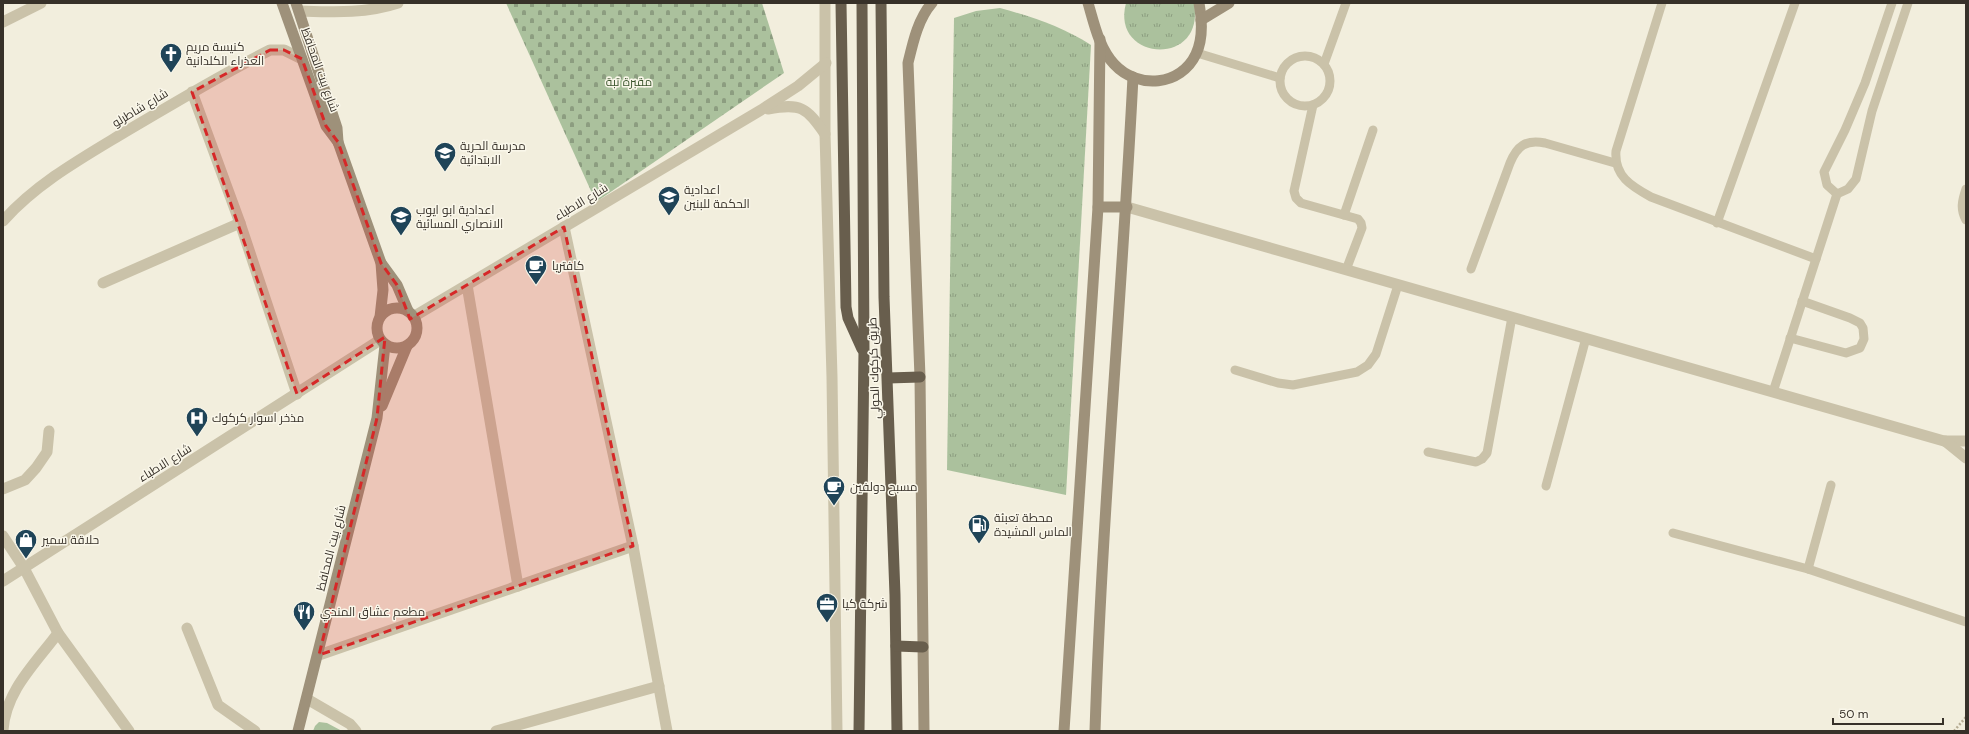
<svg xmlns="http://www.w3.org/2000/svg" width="1969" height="734" viewBox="0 0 1969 734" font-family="'DM Sans',Cairo,sans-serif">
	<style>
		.grass { fill: url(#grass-tufts) }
		.cemetery { fill: url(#cemetery-stones) }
		.garden { fill: #abc19d }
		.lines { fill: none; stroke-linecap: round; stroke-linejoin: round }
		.path { stroke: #b6ac93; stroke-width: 2.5; stroke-dasharray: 2 2; stroke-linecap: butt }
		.service { stroke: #cac2a9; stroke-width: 9 }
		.minor { stroke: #cac2a9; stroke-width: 11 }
		.tertiary { stroke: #cac2a9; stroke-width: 11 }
		.secondary { stroke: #9e917a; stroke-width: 11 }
		.trunk { stroke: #685e4d; stroke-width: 11 }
		.marked { fill: #d62828; fill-opacity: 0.2; stroke: #d62828; stroke-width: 3; stroke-dasharray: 8 5; stroke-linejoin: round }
		.labels { text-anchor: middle; stroke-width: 3; stroke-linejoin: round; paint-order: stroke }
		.poi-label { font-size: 12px; fill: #373129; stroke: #faf7ea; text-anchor: start }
		.street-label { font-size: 12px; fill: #373129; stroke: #faf7ea }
		.park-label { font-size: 12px; fill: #3b552d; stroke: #faf7ea }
	</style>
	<defs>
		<pattern id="grass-tufts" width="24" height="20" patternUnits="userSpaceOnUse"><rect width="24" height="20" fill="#abc19d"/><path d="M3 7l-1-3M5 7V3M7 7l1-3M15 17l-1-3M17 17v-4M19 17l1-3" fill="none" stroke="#8c9d80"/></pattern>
		<pattern id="cemetery-stones" width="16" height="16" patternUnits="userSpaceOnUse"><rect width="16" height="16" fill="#abc19d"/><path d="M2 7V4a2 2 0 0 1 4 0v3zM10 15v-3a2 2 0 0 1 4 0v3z" fill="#8c9d80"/></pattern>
	</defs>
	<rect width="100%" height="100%" fill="#f2eedd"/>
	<g class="grass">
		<path d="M1126 3H1194C1206 68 1110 62 1126 3Z"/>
		<path d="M1000 8C1033 17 1063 27 1091 45L1066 495 947 470 954 18 976 11Z"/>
	</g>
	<path class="cemetery" d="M506 3H762L784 73 596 202Z"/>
	<path class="garden" d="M319 722 327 723 342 731H313L315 726Z"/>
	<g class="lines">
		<path class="path" d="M1954 731 1966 717"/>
		<g class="service">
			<path d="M1662 3 1616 151C1614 176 1631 186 1651 197L1816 259"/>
			<path d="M1892 3 1865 83 1845 130 1824 172 1827 185 1837 194 1848 189 1856 179 1872 111 1908 3"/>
			<path d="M1197 53 1280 78"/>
			<circle cx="1305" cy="81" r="25"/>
			<path d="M1324 64 1346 3"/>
			<path d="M1313 105 1294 191 1296 198 1301 203 1358 219 1361 223 1362 228 1346 270"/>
			<path d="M1966 189C1962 201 1960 209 1966 220"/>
			<path d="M1344 215 1373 130"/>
			<path d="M1717 223 1795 3"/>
			<path d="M1471 269 1510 163C1517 146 1526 139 1545 143L1615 163"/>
			<path d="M1790 338 1846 353 1860 348 1864 339 1863 328 1860 323 1850 318 1802 301"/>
			<path d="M1235 370 1278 383 1293 385 1357 372 1368 365 1376 354 1398 285"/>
			<path d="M1773 392 1837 194"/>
			<path d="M1428 452 1476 462 1482 459 1487 453 1512 317"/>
			<path d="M1546 486 1586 338"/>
			<path d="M1673 533 1808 569 1966 622"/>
			<path d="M1808 569 1831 485"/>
		</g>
		<g class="minor">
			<path d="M825 3V134L832 377 837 731"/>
			<path d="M299 11C332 12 365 14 398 3"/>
			<path d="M3 22 41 3"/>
			<path d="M192 92 240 223 297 394"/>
			<path d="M3 221C37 183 82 158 125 132 173 104 220 75 270 50H284L302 59"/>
			<path d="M564 227 633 546 667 731"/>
			<path d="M103 283 240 223"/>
			<path d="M467 285 518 586"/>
			<path d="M3 489 25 480 36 468 47 452 49 431"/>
			<path d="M3 536 24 568 58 633 129 731"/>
			<path d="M187 628 218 705 255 731"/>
			<path d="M319 655 633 546"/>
			<path d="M307 699 350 724 356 731"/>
			<path d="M3 730C6 690 36 663 58 633"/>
			<path d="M496 731 659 686"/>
		</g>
		<g class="tertiary">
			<path d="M768 109C801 103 806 107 825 134"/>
			<path d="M1127 207 1944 441H1966"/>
			<path d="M413 317 761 110 798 86 826 63"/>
			<path d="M1945 441 1966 458"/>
			<path d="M3 581 380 340"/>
		</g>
		<g class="secondary">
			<path d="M282 3 326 126 338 142 381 263 383 290 380 317"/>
			<path d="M296 3 337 128 338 142"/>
			<path d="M1088 3C1094 23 1099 48 1114 64 1138 90 1181 86 1196 54 1203 39 1202 19 1199 3"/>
			<path d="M1201 20 1229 3"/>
			<path d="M1098 207H1127"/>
			<path d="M381 263 397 285 408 311"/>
			<circle cx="397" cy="328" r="20"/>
			<path d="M382 406 407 346"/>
			<path d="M298 731 377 418 385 345"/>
			<path d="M924 731 920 377 908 63C913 42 918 19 932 3"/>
			<path d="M1064 731 1098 207 1100 39"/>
			<path d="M1095 731C1102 513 1122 295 1133 77"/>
		</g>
		<g class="trunk">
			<path d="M841 3 846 307 848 318 862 349"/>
			<path d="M881 3 884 297 895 595 897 731"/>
			<path d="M888 378 920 377"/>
			<path d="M896 646 923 647"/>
			<path d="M859 731 864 351 862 3"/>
		</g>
	</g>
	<path class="marked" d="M270 50H284L302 59 326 126 338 142 381 263 397 285 410 319 564 227 633 546 319 655 377 418 385 337 297 394 192 92Z"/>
	<defs>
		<g id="church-pin" transform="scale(1.15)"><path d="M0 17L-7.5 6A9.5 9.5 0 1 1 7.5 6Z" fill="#1f4458" stroke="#faf7ea"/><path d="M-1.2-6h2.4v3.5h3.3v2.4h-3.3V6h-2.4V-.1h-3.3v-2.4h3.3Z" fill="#fff"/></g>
		<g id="school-pin" transform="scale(1.15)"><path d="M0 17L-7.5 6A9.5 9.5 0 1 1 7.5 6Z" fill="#1f4458" stroke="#faf7ea"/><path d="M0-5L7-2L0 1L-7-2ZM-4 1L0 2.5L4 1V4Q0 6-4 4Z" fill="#fff"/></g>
		<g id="cafe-pin" transform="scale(1.15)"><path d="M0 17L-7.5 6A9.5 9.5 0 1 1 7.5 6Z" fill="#1f4458" stroke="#faf7ea"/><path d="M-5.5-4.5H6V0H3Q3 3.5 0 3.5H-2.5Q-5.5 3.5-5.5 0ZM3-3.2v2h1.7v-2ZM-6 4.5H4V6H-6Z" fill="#fff"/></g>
		<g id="hospital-pin" transform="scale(1.15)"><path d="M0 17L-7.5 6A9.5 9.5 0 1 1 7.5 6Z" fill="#1f4458" stroke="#faf7ea"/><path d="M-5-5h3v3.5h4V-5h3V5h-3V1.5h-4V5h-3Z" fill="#fff"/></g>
		<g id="fuel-pin" transform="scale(1.15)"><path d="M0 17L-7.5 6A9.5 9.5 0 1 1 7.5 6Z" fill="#1f4458" stroke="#faf7ea"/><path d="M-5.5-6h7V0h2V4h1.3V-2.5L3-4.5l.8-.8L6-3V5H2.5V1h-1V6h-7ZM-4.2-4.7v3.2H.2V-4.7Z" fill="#fff"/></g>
		<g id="shop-pin" transform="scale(1.15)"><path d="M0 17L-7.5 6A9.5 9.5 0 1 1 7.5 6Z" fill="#1f4458" stroke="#faf7ea"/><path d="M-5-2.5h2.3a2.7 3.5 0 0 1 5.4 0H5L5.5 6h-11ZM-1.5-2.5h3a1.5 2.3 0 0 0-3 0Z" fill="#fff"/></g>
		<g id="office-pin" transform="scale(1.15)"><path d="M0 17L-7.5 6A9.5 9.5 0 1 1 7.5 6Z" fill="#1f4458" stroke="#faf7ea"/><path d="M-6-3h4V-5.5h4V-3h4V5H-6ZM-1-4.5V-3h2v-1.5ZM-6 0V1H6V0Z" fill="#fff"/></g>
		<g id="restaurant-pin" transform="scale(1.15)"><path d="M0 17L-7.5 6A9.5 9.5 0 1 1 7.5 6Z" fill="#1f4458" stroke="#faf7ea"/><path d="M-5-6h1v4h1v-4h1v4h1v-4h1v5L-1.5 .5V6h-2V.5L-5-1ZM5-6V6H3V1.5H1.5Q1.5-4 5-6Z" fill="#fff"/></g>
	</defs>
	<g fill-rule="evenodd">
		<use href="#church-pin" x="171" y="54"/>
		<use href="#school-pin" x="445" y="153"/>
		<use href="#school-pin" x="669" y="197"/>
		<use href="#school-pin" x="401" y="217"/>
		<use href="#cafe-pin" x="536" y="266"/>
		<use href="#hospital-pin" x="197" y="418"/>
		<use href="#cafe-pin" x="834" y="487"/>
		<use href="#fuel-pin" x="979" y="525"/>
		<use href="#shop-pin" x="26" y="540"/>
		<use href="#office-pin" x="827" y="604"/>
		<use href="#restaurant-pin" x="304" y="612"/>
	</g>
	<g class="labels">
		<g class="poi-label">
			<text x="186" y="51">كنيسة مريم<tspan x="186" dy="14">العذراء الكلدانية</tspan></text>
			<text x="460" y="150">مدرسة الحرية<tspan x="460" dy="14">الابتدائية</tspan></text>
			<text x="684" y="194">اعدادية<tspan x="684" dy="14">الحكمة للبنين</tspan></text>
			<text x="416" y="214">اعدادية ابو ايوب<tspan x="416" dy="14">الانصاري المسائية</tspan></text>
			<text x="552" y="270">کافتریا</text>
			<text x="212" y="422">مذخر اسوار كركوك</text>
			<text x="850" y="491">مسبح دولفين</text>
			<text x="994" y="522">محطة تعبئة<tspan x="994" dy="14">الماس المشيدة</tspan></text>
			<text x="42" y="544">حلاقة سمير</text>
			<text x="842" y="608">شركة كيا</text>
			<text x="320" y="616">مطعم عشاق المندي</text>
		</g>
		<g class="street-label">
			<text transform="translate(320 70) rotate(70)" y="4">شارع بيت المحافظ</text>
			<text transform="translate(140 108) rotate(-31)" y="4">شارع شاطرلو</text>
			<text transform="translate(581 202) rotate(-31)" y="4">شارع الاطباء</text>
			<text transform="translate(874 368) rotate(-92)" y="4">طريق كركوك الحولي</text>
			<text transform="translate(165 463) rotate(-32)" y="4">شارع الاطباء</text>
			<text transform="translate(331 548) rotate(-76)" y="4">شارع بيت المحافظ</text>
		</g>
		<g class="park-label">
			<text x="629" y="86">مقبرة تبة</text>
		</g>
	</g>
	<rect width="1969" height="734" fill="none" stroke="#373129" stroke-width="8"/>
	<path d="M1833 718v6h110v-6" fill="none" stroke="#373129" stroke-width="2"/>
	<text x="1839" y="718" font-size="12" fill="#373129" stroke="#faf7ea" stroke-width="3" paint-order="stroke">50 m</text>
</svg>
